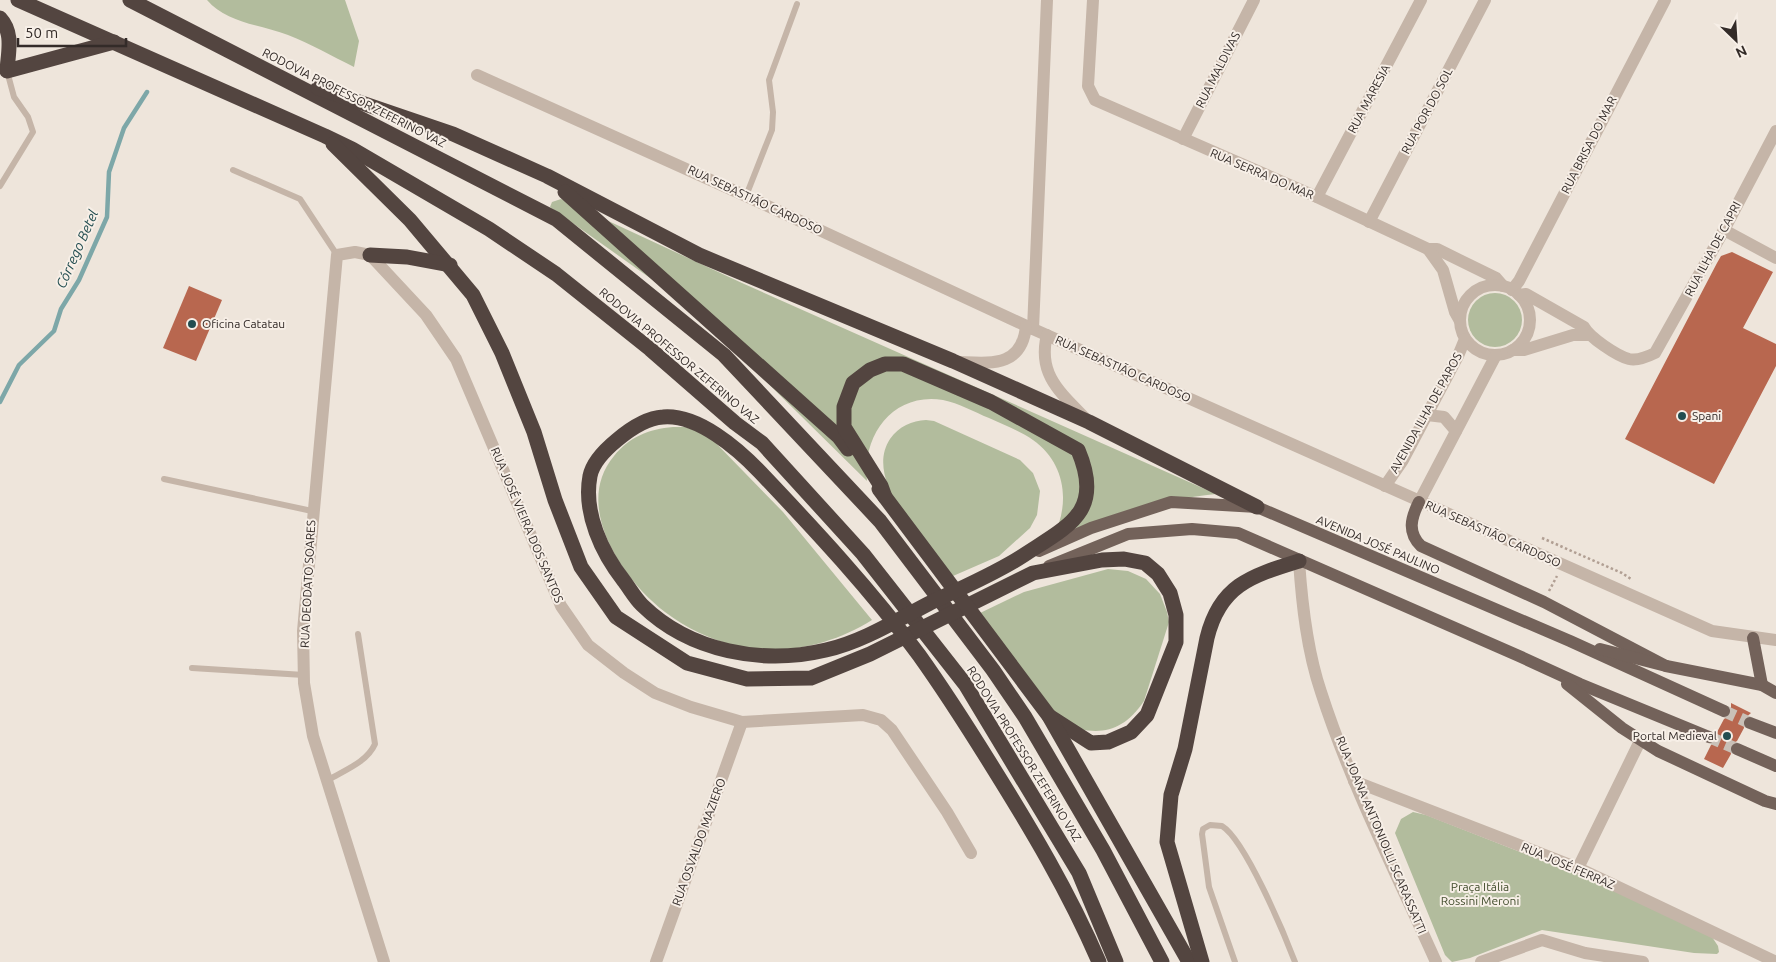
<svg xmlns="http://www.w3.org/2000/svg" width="1776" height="962" viewBox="0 0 1776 962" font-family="Ubuntu,sans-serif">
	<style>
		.green { fill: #b2bc9d }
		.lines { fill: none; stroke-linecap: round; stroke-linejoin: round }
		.stream { stroke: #7da7a8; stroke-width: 4.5 }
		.building { fill: #b8674f }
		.primary-tunnel { stroke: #c9c0b7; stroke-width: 12; stroke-dasharray: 12 6; stroke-linecap: butt }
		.path { stroke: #b19f93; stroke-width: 2.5; stroke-dasharray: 2.5 2.5; stroke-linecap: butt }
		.lane { stroke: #c5b5a8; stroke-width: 6 }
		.street { stroke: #c5b5a8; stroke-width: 12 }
		.primary { stroke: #73625a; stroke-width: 12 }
		.highway { stroke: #534540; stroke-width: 15 }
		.poi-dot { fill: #224d50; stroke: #f7efe7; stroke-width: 2 }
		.labels { text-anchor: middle; stroke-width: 4; stroke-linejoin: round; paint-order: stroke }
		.street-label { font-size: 12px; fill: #332b28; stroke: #f7efe7 }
		.poi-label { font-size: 12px; fill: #332b28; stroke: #f7efe7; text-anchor: start }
		.park-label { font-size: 12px; fill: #434e2e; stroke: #f7efe7 }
		.water-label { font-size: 14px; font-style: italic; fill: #224d50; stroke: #f7efe7 }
	</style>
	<rect width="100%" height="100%" fill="#eee5db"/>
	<g class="green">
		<path d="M207 0H345L359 41 354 67C332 56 311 44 288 35 262 25 226 23 207 0Z"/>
		<path d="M561 199 742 283 1216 494C1158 500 1105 515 1052 539 1071 505 1066 463 1033 440 1020 431 1004 425 989 418 974 412 959 403 943 400 893 392 862 435 867 481L734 350 657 283 550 207 552 202Z"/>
		<circle cx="1495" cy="320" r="27"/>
		<path d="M926 420 934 421 1020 460 1033 473 1040 491 1037 515 1030 528 999 556 953 576C928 544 862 482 890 439 899 426 912 421 926 420Z"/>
		<path d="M673 427H685L707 434 783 512 872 620C832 645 784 656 737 646 711 640 686 628 665 612 623 580 572 506 614 456 629 437 649 429 673 427Z"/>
		<path d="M1108 569 1128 571 1146 579 1160 594 1167 612 1169 622 1144 701C1122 734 1096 737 1061 723L978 614 1024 592Z"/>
		<path d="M1413 812 1426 815 1587 878 1712 937 1718 946 1719 952 1717 954 1694 953 1542 930 1470 958 1452 962 1445 955 1395 833 1401 819Z"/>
	</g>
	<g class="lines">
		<path class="stream" d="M0 402 19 365 54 331 61 309 79 280 107 217 109 172 124 128 147 92"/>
	</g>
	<g class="building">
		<path d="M1732 252 1773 272 1743 328 1776 344V366L1714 484 1625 439 1717 263 1721 256Z"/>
		<path d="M189 286 222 300 196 361 163 348Z"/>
		<path d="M1731 703 1751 713 1743 720 1744 728 1737 741 1730 745 1731 754 1723 768 1704 759 1711 745 1716 741V734L1724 719 1731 715Z"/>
	</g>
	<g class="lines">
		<g class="primary-tunnel">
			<path d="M1724 711 1750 723"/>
			<path d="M1709 737 1737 749"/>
		</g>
		<g class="path">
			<path d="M1542 538 1622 573 1631 579"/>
			<path d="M1549 591 1557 576"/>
		</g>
		<g class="lane">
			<path d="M233 170 300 199 337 255"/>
			<path d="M0 186 33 132 28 117 14 97 7 71"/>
			<path d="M746 196 772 130 773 112 769 80 797 4"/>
			<path d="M164 479 312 511"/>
			<path d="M192 668 304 675"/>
			<path d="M328 780C345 770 367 762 375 744L358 634"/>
			<path d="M1235 962 1209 887 1202 834 1203 829 1210 825 1222 826C1245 840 1284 933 1295 962"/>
		</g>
		<g class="street">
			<path d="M1093 0 1088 86 1095 100 1317 197 1428 249H1437L1496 278 1503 286"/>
			<path d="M477 75 746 196 1033 329 1712 631 1776 640"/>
			<path d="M1183 139 1254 0"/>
			<path d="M1317 197 1421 0"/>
			<path d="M1369 222 1485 0"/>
			<path d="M1724 230 1776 258"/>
			<path d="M1428 249 1443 270 1455 312 1460 321"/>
			<circle cx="1495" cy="320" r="35"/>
			<path d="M1512 290 1519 281 1665 0"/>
			<path d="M1519 295 1526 294 1584 327C1589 337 1617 356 1629 359 1638 361 1647 357 1655 353L1724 230 1776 131"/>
			<path d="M1033 329 1047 0"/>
			<path d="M1047 335C1037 375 1061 393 1087 420"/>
			<path d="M1513 350H1524L1573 335H1588"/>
			<path d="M958 362C990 363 1022 368 1026 326"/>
			<path d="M1427 415 1444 417 1456 431"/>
			<path d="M1385 486 1403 460 1458 356 1465 339"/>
			<path d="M1419 502 1496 355"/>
			<path d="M1299 561C1302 605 1307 651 1321 692 1351 785 1396 873 1436 962"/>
			<path d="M1354 781 1578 868 1776 962"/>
			<path d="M1578 868 1641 739"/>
			<path d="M384 962 313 736 304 683 303 631 337 255 355 252 370 255 426 315 456 359 561 606 588 645 624 673 655 693 691 707 742 722 863 715 881 720 892 730 947 812 971 853"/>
			<path d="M656 962 742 722"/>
			<path d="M1481 962 1542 940 1585 953 1643 962"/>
		</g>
		<g class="primary">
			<path d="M1419 502C1411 518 1407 532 1421 546L1544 602 1666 666"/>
			<path d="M1039 551 1091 528 1171 502 1257 507 1570 641 1724 711"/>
			<path d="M1049 566 1128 534 1192 529 1238 533 1519 656 1580 684 1709 737"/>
			<path d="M1753 638 1762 685"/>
			<path d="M1600 649 1666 666 1762 685 1776 693"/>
			<path d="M1567 684 1622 728 1658 751 1765 801 1776 804"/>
			<path d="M1750 723 1776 733"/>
			<path d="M1737 749 1776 766"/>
		</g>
		<g class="highway">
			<path d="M18 0 325 136 352 149 489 229 556 274 650 349 735 423 762 443 863 554 965 684 1079 873 1116 962"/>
			<path d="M130 0 556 219 724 355 880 521 993 670 1025 717 1103 850 1162 962"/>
			<path d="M0 18C14 33 8 53 7 71L114 42"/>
			<path d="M318 88 453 134 547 176 699 255 953 361 1089 422 1257 507"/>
			<path d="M333 144 410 220 473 295 502 353 534 432 555 500 581 567 616 617 687 663 747 679 811 678 870 654 1033 573 1102 560 1124 559 1145 563 1158 574 1170 593 1176 615V642L1147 715 1131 732 1108 742 1091 743 1049 716"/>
			<path d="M565 192 839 437 848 449"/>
			<path d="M370 255 407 257 450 265"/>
			<path d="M879 489 1049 716 1189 962"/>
			<path d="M885 497 881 486 844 427V407L853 383 870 370 885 364H903L991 402 1078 450C1104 511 1070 525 1024 555 995 574 961 588 930 603 897 620 862 642 826 650 763 665 690 652 642 605 635 598 630 589 624 581 602 553 583 513 590 476 593 461 606 449 617 440 630 429 646 418 663 417 698 414 738 449 760 472 815 530 871 590 919 655 944 690 967 726 990 763 1030 827 1069 892 1099 962"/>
			<path d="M1202 962 1167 842 1171 795 1185 749 1207 638C1220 585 1251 576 1299 561"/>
		</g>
	</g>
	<g class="poi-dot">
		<circle cx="192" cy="324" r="5"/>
		<circle cx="1682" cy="416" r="5"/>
		<circle cx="1727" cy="736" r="5"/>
	</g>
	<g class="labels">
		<g class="street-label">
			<text transform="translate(1218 70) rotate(-63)" y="4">RUA MALDIVAS</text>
			<text transform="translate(354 98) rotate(27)" y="4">RODOVIA PROFESSOR ZEFERINO VAZ</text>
			<text transform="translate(1369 99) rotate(-62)" y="4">RUA MARESIA</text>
			<text transform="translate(1427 111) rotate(-62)" y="4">RUA POR DO SOL</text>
			<text transform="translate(1589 145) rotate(-63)" y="4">RUA BRISA DO MAR</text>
			<text transform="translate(1262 174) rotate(23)" y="4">RUA SERRA DO MAR</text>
			<text transform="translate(755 200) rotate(25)" y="4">RUA SEBASTIÃO CARDOSO</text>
			<text transform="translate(1713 249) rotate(-62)" y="4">RUA ILHA DE CAPRI</text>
			<text transform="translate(679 356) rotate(40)" y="4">RODOVIA PROFESSOR ZEFERINO VAZ</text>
			<text transform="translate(1123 369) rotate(24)" y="4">RUA SEBASTIÃO CARDOSO</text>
			<text transform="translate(1426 413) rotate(-61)" y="4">AVENIDA ILHA DE PAROS</text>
			<text transform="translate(527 525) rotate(67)" y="4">RUA JOSÉ VIEIRA DOS SANTOS</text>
			<text transform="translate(1493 534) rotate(24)" y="4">RUA SEBASTIÃO CARDOSO</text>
			<text transform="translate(1378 545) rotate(23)" y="4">AVENIDA JOSÉ PAULINO</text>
			<text transform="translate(308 584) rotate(-87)" y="4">RUA DEODATO SOARES</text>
			<text transform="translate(1024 754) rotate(58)" y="4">RODOVIA PROFESSOR ZEFERINO VAZ</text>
			<text transform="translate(1381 835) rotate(67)" y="4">RUA JOANA ANTONIOLLI SCARASSATTI</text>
			<text transform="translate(699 842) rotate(-70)" y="4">RUA OSVALDO MAZIERO</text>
			<text transform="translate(1568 866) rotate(23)" y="4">RUA JOSÉ FERRAZ</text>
		</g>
		<g class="poi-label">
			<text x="202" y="328">Oficina Catatau</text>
			<text x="1692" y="420">Spani</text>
			<text x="1717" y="740" text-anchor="end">Portal Medieval</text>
		</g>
		<g class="park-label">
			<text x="1480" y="891">Praça Itália<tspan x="1480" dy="14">Rossini Meroni</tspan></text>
		</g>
		<g class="water-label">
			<text transform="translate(77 249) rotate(-66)" y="5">Córrego Betel</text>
		</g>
	</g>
	<g transform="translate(1736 40) rotate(155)" stroke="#f7efe7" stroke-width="4" paint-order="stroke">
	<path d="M0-4L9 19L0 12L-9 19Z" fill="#332b28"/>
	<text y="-8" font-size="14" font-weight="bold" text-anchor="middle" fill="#332b28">N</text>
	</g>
	<path d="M18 38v8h108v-8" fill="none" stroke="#332b28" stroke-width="2.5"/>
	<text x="25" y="38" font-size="15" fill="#332b28" stroke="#f7efe7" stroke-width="4" paint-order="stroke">50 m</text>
</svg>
